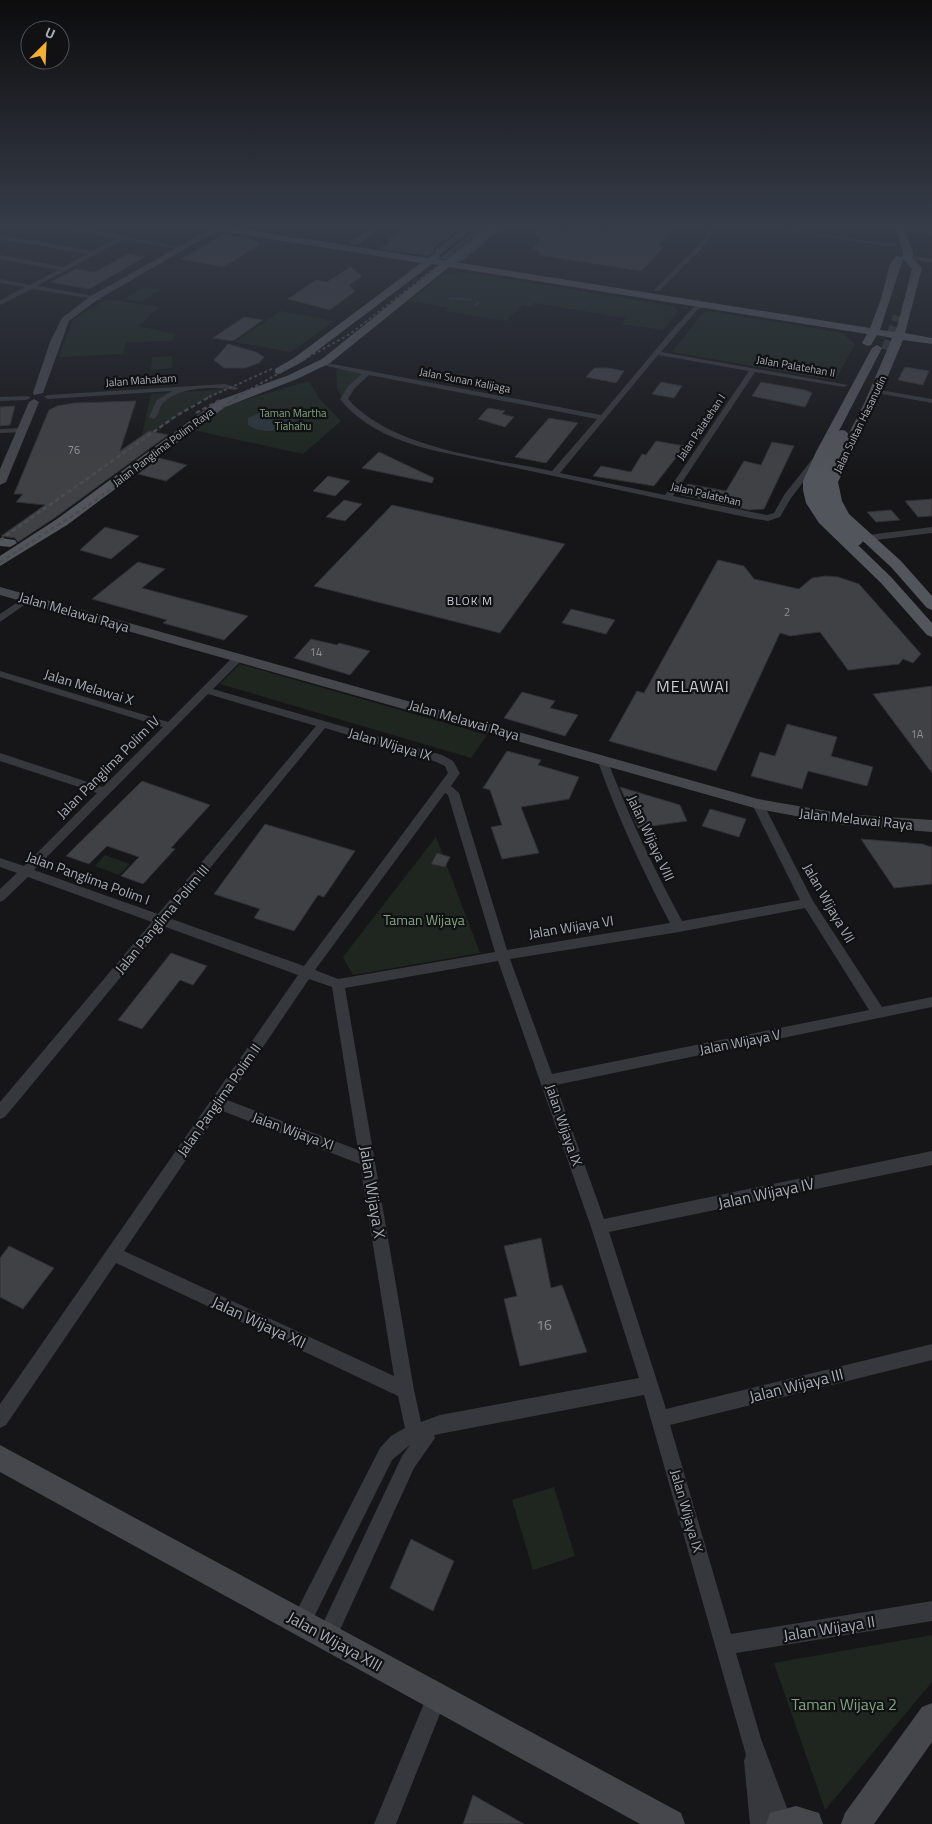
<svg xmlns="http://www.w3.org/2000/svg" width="932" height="1824" viewBox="0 0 932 1824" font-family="'Titillium Web',sans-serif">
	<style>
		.green { fill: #1e261f }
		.water { fill: #2c353c }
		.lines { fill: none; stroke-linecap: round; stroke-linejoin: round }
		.stream { stroke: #2c353c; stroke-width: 2.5 }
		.building { fill: #404145; stroke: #303034 }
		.primary-tunnel { stroke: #333438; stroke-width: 10; stroke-dasharray: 10 5; stroke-linecap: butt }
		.street { fill: #37383d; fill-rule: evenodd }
		.secondary { fill: #45474d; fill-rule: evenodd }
		.primary { fill: #53555c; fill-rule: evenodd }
		.rail-far1 { stroke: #4a4c52; stroke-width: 2; stroke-dasharray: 3 2.5; stroke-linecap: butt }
		.rail { stroke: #4a4c52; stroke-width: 2.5; stroke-dasharray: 4.5 3; stroke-linecap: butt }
		.primary-bridge { stroke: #53555c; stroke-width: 14 }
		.labels { text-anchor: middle; stroke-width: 4.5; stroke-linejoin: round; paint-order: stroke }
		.far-street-label { font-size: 11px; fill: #a8adb8; stroke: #111113 }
		.far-park-label { font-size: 11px; fill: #7fa381; stroke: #111113 }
		.number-label { font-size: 11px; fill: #8e929b }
		.far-neighbourhood-label { font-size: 12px; letter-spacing: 1px; fill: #c9ccd4; stroke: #111113 }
		.street-label { font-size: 14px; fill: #a8adb8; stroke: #111113 }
		.park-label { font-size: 14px; fill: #7fa381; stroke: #111113 }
		.near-number-label { font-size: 14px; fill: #8e929b }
		.quarter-label { font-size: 16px; letter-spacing: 1px; fill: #c9ccd4; stroke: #111113 }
		.near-street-label { font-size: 16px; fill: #a8adb8; stroke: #111113 }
		.near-park-label { font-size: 16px; fill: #7fa381; stroke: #111113 }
	</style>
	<rect width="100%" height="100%" fill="#161618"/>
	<g class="green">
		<path d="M463 272 673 306 678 310 663 330 621 324 626 318 534 303 530 306 523 305 506 321 445 311 448 308 410 301 442 275Z"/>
		<path d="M143 287 160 290 141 302 124 299Z"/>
		<path d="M107 299 160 307 138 326 175 334 172 341 126 342 123 354 59 357 73 319Z"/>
		<path d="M280 311 334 321 291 352 235 342Z"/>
		<path d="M709 311 842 333 855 344 837 377 833 380 672 352 702 314Z"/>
		<path d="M172 356V368L151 370 152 357Z"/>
		<path d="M336 368 368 374 343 398 337 389Z"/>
		<path d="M309 381 319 398 341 421 303 454 193 430 221 407Z"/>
		<path d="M228 389 194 404 140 444 151 394Z"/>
		<path d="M240 664 487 735 471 758 220 684Z"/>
		<path d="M436 837 480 953 353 975 343 957Z"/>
		<path d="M105 855 130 864 119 875 95 866Z"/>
		<path d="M554 1487 575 1556 533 1570 512 1500Z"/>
		<path d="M932 1635V1682L825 1810 774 1663Z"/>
	</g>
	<path class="water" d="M266 410H282L294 418V421C283 433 261 434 248 425V418Z"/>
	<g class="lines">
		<g class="stream">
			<path d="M450 298 471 300"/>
			<path d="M476 305 478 303"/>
		</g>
	</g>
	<g class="building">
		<path d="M412 223H469L435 247 433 253 428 256 380 249 391 241 386 240Z"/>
		<path d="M482 223H491L445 259 441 258Z"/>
		<path d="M621 223 679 224 658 246 664 247 641 271 539 255V251L532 250 542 237 528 226 570 232 575 227 611 232Z"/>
		<path d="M225 234 245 237 261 244 223 267 181 259Z"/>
		<path d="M128 254 145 257 89 289 51 282 76 269 95 272Z"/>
		<path d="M350 267 362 276 349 285 355 291 330 310 288 299 316 280 327 282Z"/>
		<path d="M244 317 263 320 233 341 213 338Z"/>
		<path d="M228 344 256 352 264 357 259 363 245 368H224L214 360Z"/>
		<path d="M905 367 929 371 923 385 898 380Z"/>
		<path d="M594 368H608L624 371 616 383 586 377Z"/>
		<path d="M661 382 682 386 674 398 652 394Z"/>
		<path d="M761 382 805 390 812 393 805 407 752 396Z"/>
		<path d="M136 401 120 451 149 431 168 435 56 517 18 542 15 538 1 536 45 505 16 502 23 494H14L49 410 57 406 74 403Z"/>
		<path d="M15 406 10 425 0 426V407Z"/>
		<path d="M488 408 505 411 502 414 514 417 505 427 478 419Z"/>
		<path d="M549 418 578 423 546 463 515 457Z"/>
		<path d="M656 441 685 446 654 486 593 476 601 466 631 472 642 454 646 455Z"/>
		<path d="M772 442 794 446 764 509 749 510 681 495 688 484 726 491 744 461 761 465Z"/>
		<path d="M379 452 434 478 432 483 362 468Z"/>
		<path d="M159 458 187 465 166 481 138 474Z"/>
		<path d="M328 476 350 481 335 496 313 491Z"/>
		<path d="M932 499V516L918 517 905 501Z"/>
		<path d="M344 500 362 504 345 521 326 517Z"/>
		<path d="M392 505 565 544 500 633 314 586Z"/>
		<path d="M891 510 900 520 876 522 867 512Z"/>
		<path d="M105 527 139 536 111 559 80 550Z"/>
		<path d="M718 560 744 566 754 579 799 589 812 578 826 576 838 577 859 584 921 654 913 663 903 659 899 664 848 670 820 632 790 636 780 633 716 771 609 741 637 691 644 693Z"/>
		<path d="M138 562 165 569 142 588 248 616 224 640 163 623 167 620 92 599Z"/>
		<path d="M571 609 615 620 606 634 562 623Z"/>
		<path d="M311 639 337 645 339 643 370 651 350 675 294 658Z"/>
		<path d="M932 686V773L873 694Z"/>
		<path d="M522 692 555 701 550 708 578 715 565 736 504 718Z"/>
		<path d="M787 724 837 737 831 756 873 767 867 786 808 771 802 789 751 776 760 752 775 756Z"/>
		<path d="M507 751 541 760 538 765 579 777 569 799 521 807 539 853 502 859 491 827 502 825 490 790 483 788Z"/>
		<path d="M142 781 210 805 171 848 175 849 143 884 121 876 139 857 107 846 89 864 66 856Z"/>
		<path d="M620 787 680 805 687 821 638 828Z"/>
		<path d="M710 809 746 819 739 837 702 826Z"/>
		<path d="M265 824 355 851 324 897 318 895 294 931 254 918 260 909 214 894Z"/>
		<path d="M861 839 922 844 932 847V884L894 888Z"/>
		<path d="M437 853 450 857 445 867 431 864Z"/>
		<path d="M171 953 207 966 193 985 180 980 142 1029 118 1020Z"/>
		<path d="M541 1238 551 1288 562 1285 587 1352 520 1366 504 1299 517 1296 504 1246Z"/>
		<path d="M9 1246 54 1268 23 1309 0 1297V1258Z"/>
		<path d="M411 1539 454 1561 433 1611 390 1588Z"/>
		<path d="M473 1795 524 1824H463Z"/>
	</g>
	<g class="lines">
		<path class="primary-tunnel" d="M886 350 898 316"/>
		<g class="street">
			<path d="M714 223H720L700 250 659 291H655V289L696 248Z"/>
			<path d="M733 223H745L896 245 893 247Z"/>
			<path d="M0 224H58L185 248 182 250 124 239 37 286 99 297 101 300 32 289 0 305V300L25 287 0 283V279L30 285 58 270 0 259V255L63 267 88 254 0 239V235L93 251 117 238 58 228H0Z"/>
			<path d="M899 227 932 231V235L897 230Z"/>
			<path d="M908 255 932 259V263L906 258Z"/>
			<path d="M705 304 707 307 698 309 661 352 848 385 844 387 755 372 673 496 767 515 774 513 784 495 814 457H820L821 459 791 498 780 517 768 521 750 518 436 451C400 442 364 429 340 399L348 386 362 374 318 364 322 362 601 415 673 329 694 307ZM658 355 749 371 665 495 560 473ZM369 375 597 419 552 471C489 458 392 449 348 399L354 389Z"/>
			<path d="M225 384 239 388 235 390C215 386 178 387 163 403 158 408 160 416 153 419L149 417 157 400 172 391 48 399 44 397 48 395Z"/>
			<path d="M874 389 932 399V403L877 393H874Z"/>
			<path d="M29 396 30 398 26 400 0 401V397Z"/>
			<path d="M23 428H26V432L0 433V429Z"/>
			<path d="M932 527V533L860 542 856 539 860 536Z"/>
			<path d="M27 596 30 597V601L0 622V614Z"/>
			<path d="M238 655 243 658 242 660 213 689 442 755 453 761 460 773 451 786 459 793 507 950 670 923C641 867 618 818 597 759L602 755 607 759C629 817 653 867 682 921L800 900 752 804 754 801H762L813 901 882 1007 932 997V1007L556 1085 604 1219 932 1151V1165L609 1232 666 1409 932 1344V1360L670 1425 731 1634 932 1601V1621L736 1653 761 1739 793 1824H750L744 1761 746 1755 644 1395 434 1435 435 1438 414 1468 334 1643 327 1646 320 1643 317 1636 402 1456 410 1445 392 1460 308 1629 301 1632 294 1629 291 1622 380 1448 391 1436 405 1428 398 1396 116 1263 6 1425 0 1428V1404L298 975 163 926 5 1117 0 1119V1102L152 922 28 877 4 900 0 902V889L17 873 0 867V858L24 866 97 793 0 761V753L103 787 163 727 0 677V671L168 722 234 656ZM208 694 316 726 158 914 34 870ZM325 728 434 761 445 766 448 773 304 966 169 918ZM445 793 448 795 495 952 338 979 315 970ZM805 908 869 1010 552 1074 510 959 679 932ZM498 961 591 1227 639 1378 440 1415 421 1422 414 1390 345 988ZM309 979 332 987 358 1150 227 1100ZM220 1110 360 1164 394 1376 124 1251Z"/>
			<path d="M437 1686 444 1689 447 1696 396 1824H374L430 1689Z"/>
		</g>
		<g class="secondary">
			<path d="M221 223H230L97 300 69 321 43 393 34 395 33 393 50 342 62 318 91 296Z"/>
			<path d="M380 223H389L357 245H351V241Z"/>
			<path d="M472 223H480L442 253 439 258H433L436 249Z"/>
			<path d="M501 223H509L462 261 446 265V261L456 257Z"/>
			<path d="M34 399 39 402 6 482 0 485V469L29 402Z"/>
			<path d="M0 587 758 799 844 814 932 820V832L844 825 758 809 0 595Z"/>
			<path d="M0 1445 681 1813 685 1824H640L0 1472Z"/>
			<path d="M932 1703V1742L874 1824H841L845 1813 922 1707Z"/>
			<path d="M796 1806 819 1813 823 1824H766L770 1813Z"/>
		</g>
		<g class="primary">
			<path d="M187 223H205L428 258 435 254 440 257 438 259 445 261 493 223H502L455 262 870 328 881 299 890 264 896 256 903 257V251L893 223H901L913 251V258L922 268 905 333 932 338V344L903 340 876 404 838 482 842 501 849 514 901 561 932 596V610L927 608 891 567 839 519 828 501 824 482 864 404 892 338 877 335 871 345 867 346 862 343 867 334 449 267 330 363 297 379 225 407 67 525 0 566V556L57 519 217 401 289 375 322 359 439 265 432 264 302 362 279 374 275 373V369L294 358 421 263 191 226ZM903 259 912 269 898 324 895 332 880 330Z"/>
			<path d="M877 345 882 348 828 452 817 481V490L820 503 829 517 891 577 932 623V637L927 635 881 583 819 523 806 503 803 490V481L816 452 872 348Z"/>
			<path d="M0 538 15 540 17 543 10 547 0 546Z"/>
		</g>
		<g class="rail-far1">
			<path d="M209 397 274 368"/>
			<path d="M236 397 350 334 493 223"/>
		</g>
		<g class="rail">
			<path d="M196 413 222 399"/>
			<path d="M0 540 176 416 211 396"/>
			<path d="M0 562 86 507 238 396"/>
		</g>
		<path class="primary-bridge" d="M842 437C817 489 812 497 856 539"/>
	</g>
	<linearGradient id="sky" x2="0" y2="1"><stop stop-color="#0c0c0d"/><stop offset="0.47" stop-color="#363c48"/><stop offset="1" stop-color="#363c48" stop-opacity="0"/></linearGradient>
	<rect width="932" height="478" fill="url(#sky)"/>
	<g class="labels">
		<g class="far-street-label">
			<text transform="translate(796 366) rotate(10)" y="4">Jalan Palatehan II</text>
			<text transform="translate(141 380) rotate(-4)" y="4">Jalan Mahakam</text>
			<text transform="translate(465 380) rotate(11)" y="4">Jalan Sunan Kalijaga</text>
			<text transform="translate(860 424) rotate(-64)" y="4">Jalan Sultan Hasanudin</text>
			<text transform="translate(701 427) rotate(-56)" y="4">Jalan Palatehan I</text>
			<text transform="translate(163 447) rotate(-37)" y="4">Jalan Panglima Polim Raya</text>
			<text transform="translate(706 494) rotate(13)" y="4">Jalan Palatehan</text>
		</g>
		<g class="far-park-label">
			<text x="293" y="417">Taman Martha<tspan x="293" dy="13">Tiahahu</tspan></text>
		</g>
		<g class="number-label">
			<text x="74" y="454">76</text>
			<text x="787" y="616">2</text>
			<text x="316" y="656">14</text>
			<text x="917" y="738">1A</text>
		</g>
		<g class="far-neighbourhood-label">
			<text x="470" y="605">BLOK M</text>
		</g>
		<g class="street-label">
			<text transform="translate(74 612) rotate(16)" y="5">Jalan Melawai Raya</text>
			<text transform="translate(89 687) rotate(17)" y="5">Jalan Melawai X</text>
			<text transform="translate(464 720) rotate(16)" y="5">Jalan Melawai Raya</text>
			<text transform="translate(390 744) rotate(16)" y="5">Jalan Wijaya IX</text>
			<text transform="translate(108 767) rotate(-45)" y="5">Jalan Panglima Polim IV</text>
			<text transform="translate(856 819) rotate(6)" y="5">Jalan Melawai Raya</text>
			<text transform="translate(651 838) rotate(65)" y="5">Jalan Wijaya VIII</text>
			<text transform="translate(88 878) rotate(20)" y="5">Jalan Panglima Polim I</text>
			<text transform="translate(829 903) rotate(60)" y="5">Jalan Wijaya VII</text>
			<text transform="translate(162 919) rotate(-50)" y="5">Jalan Panglima Polim III</text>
			<text transform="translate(571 927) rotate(-9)" y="5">Jalan Wijaya VI</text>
			<text transform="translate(740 1042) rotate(-11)" y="5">Jalan Wijaya V</text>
			<text transform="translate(219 1100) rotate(-55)" y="5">Jalan Panglima Polim II</text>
			<text transform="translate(564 1125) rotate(71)" y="5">Jalan Wijaya IX</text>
			<text transform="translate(293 1131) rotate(20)" y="5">Jalan Wijaya XI</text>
			<text transform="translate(687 1511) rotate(74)" y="5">Jalan Wijaya IX</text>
		</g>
		<g class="park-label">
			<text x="424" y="925">Taman Wijaya</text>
		</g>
		<g class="near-number-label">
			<text x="544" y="1330">16</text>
		</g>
		<g class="quarter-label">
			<text x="693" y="692">MELAWAI</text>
		</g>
		<g class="near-street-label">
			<text transform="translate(373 1192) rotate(81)" y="6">Jalan Wijaya X</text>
			<text transform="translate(766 1193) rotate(-12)" y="6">Jalan Wijaya IV</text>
			<text transform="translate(259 1322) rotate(25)" y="6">Jalan Wijaya XII</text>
			<text transform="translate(796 1385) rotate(-14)" y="6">Jalan Wijaya III</text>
			<text transform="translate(829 1628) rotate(-9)" y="6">Jalan Wijaya II</text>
			<text transform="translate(335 1641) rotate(29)" y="6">Jalan Wijaya XIII</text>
		</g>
		<g class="near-park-label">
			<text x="844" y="1710">Taman Wijaya 2</text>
		</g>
	</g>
	<g transform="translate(45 45) rotate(24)"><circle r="24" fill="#111113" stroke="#4d4f55"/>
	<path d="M0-4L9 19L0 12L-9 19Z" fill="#f2b134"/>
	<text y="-8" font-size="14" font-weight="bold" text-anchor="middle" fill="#a8adb8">U</text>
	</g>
</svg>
